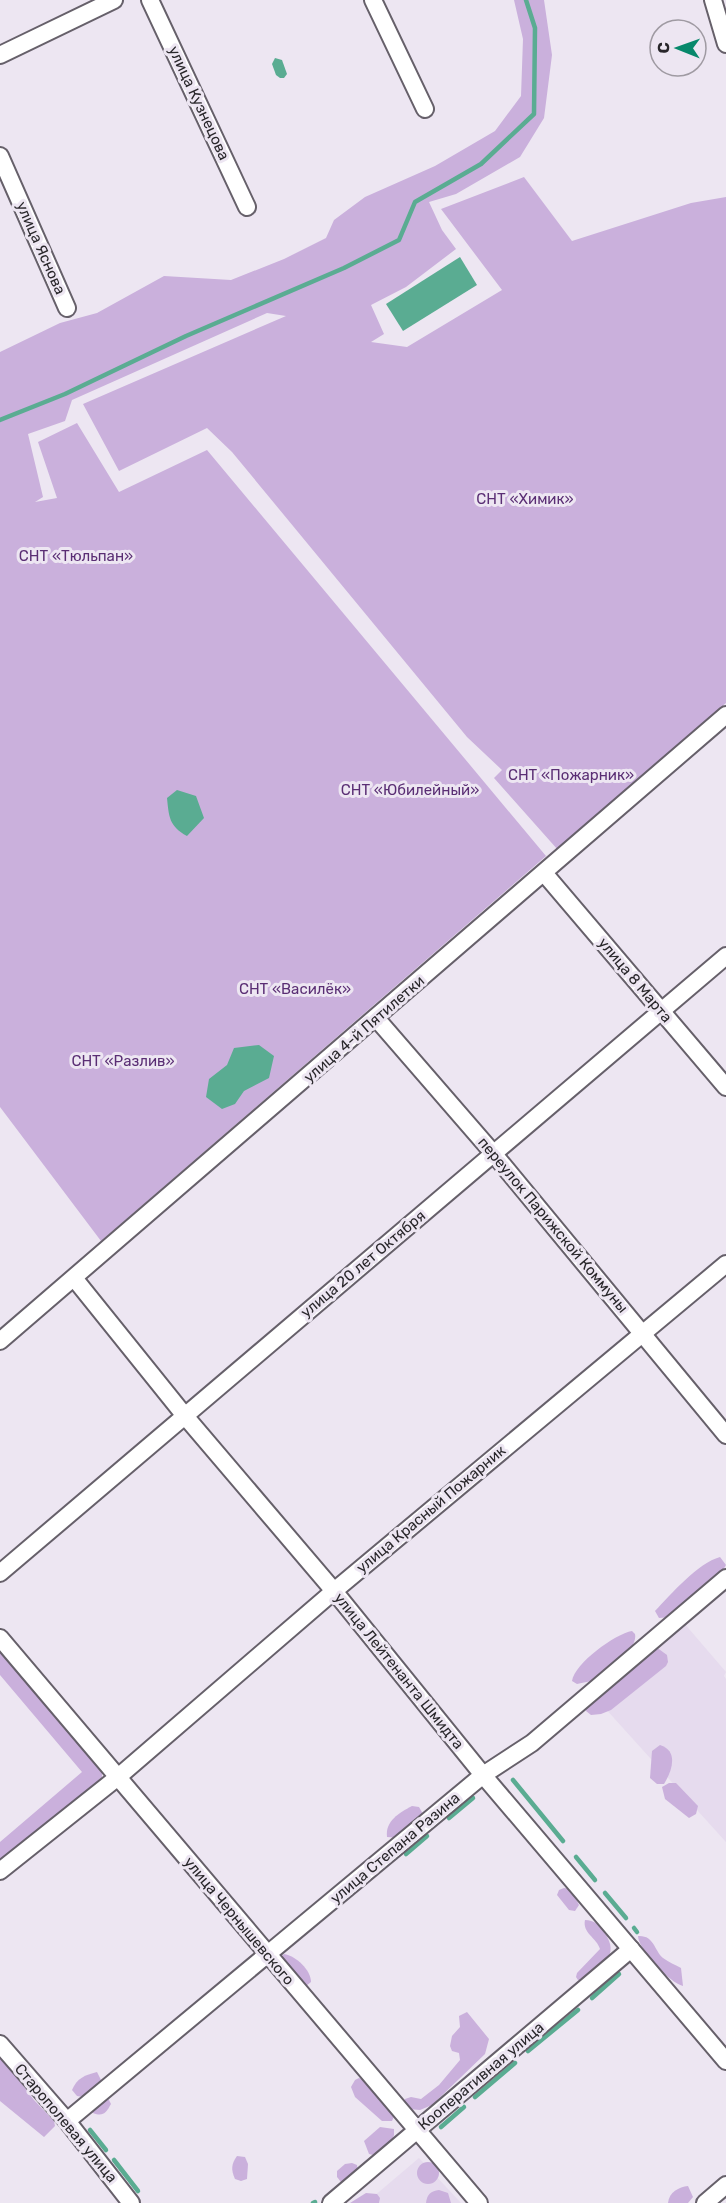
<svg xmlns="http://www.w3.org/2000/svg" width="726" height="2203" viewBox="0 0 726 2203" font-family="Rubik,sans-serif">
	<style>
		.built { fill: #e6dbee }
		.green { fill: #cab0dc }
		.water { fill: #5aac92 }
		.lines { fill: none; stroke-linecap: round; stroke-linejoin: round }
		.stream { stroke: #5aac92; stroke-width: 4.5 }
		.minor-casing { stroke: #66606a; stroke-width: 20 }
		.minor { stroke: #fff; stroke-width: 16 }
		.labels { text-anchor: middle; stroke-width: 6; stroke-linejoin: round; paint-order: stroke }
		.street-label { font-size: 15px; fill: #29272b; stroke: #ede6f2 }
		.park-label { font-size: 15px; fill: #5a2e74; stroke: #ede6f2 }
	</style>
	<rect width="100%" height="100%" fill="#ede6f2"/>
	<g class="built">
		<path d="M683 1622 726 1672 724 1676 726 1679V1842L595 1697Z"/>
		<path d="M419 2158 461 2203H366Z"/>
	</g>
	<g class="green">
		<path d="M514 0H544L552 55 544 118 520 157 456 194 429 202 442 230 456 249 406 287 371 305 384 334 371 342 407 347 502 290 441 209 524 177 572 241 691 203 726 197V703L558 850 494 778 502 770 467 737 232 452 207 428 119 471 83 404 286 316 267 313 72 400 65 421 28 434 43 497 35 502 57 498 38 442 77 423 119 492 207 450 546 856 101 1241 0 1107V352L60 323 97 313 164 276 231 280 284 259 326 238 334 220 365 197 435 166 495 131 521 96 523 39Z"/>
		<path d="M720 1557 726 1565 717 1580 671 1617 659 1618 655 1611C671 1594 698 1563 720 1557Z"/>
		<path d="M632 1631 635 1634C638 1646 615 1669 605 1675 597 1681 586 1682 577 1684L572 1681C575 1663 615 1634 632 1631Z"/>
		<path d="M656 1647 667 1655 668 1662 666 1666 611 1710 601 1714 591 1715 586 1711 587 1706Z"/>
		<path d="M0 1650 102 1766V1777L98 1783 0 1861V1842L82 1772 0 1675Z"/>
		<path d="M660 1745C679 1751 672 1771 664 1784H657L650 1778 652 1751Z"/>
		<path d="M669 1783H676L698 1806 696 1814 689 1818 665 1799 662 1787Z"/>
		<path d="M412 1806 419 1807 423 1814 400 1838 387 1837C385 1821 399 1813 412 1806Z"/>
		<path d="M564 1888 571 1889 579 1905 575 1911 569 1910 557 1895 559 1890Z"/>
		<path d="M585 1920C594 1920 600 1925 604 1932 622 1957 600 1965 582 1980H578L576 1977 577 1973 600 1949C597 1938 582 1933 585 1920Z"/>
		<path d="M638 1936C654 1935 654 1950 663 1958 668 1962 676 1965 681 1968L683 1986C670 1983 638 1949 638 1936Z"/>
		<path d="M284 1954C296 1956 311 1970 311 1982L306 1986 280 1958Z"/>
		<path d="M467 2012 489 2039 485 2054 432 2105 420 2110 408 2109 404 2102 405 2099 411 2097 421 2099 439 2085 460 2060 459 2053 452 2051 450 2046 452 2036 460 2027 459 2016Z"/>
		<path d="M0 2055 34 2100 54 2121 55 2126 44 2137 0 2101Z"/>
		<path d="M97 2072 102 2082 89 2098 77 2096 72 2090C77 2078 85 2075 97 2072Z"/>
		<path d="M359 2078 369 2082 395 2114 392 2121H382L355 2097 351 2087 355 2080Z"/>
		<path d="M107 2096 111 2104C106 2113 103 2117 93 2113L91 2108Z"/>
		<path d="M380 2127 394 2129V2135L390 2148 377 2156 369 2154 364 2141Z"/>
		<path d="M237 2156 245 2157 248 2164 247 2179 241 2181 235 2179C231 2170 231 2164 237 2156Z"/>
		<circle cx="428" cy="2173" r="11"/>
		<path d="M352 2163 357 2165 358 2173 352 2181 341 2182 337 2177V2171L345 2164Z"/>
		<path d="M688 2186 693 2197 688 2203H668C669 2192 679 2187 688 2186Z"/>
		<path d="M439 2190 448 2193 451 2203H426C427 2194 431 2191 439 2190Z"/>
		<path d="M366 2193 377 2194 380 2198 379 2203H350Z"/>
	</g>
	<g class="water">
		<path d="M275 58 282 60 287 74 284 78H280L276 75 272 64Z"/>
		<path d="M460 257 477 285 403 331 386 304Z"/>
		<path d="M177 790 196 796 204 818 187 836C169 826 169 817 167 798Z"/>
		<path d="M259 1045 274 1056 269 1078 244 1091 235 1104 222 1109 206 1097 209 1079 227 1065 234 1048Z"/>
	</g>
	<g class="lines">
		<g class="stream">
			<path d="M0 420 65 394 186 336 344 268 399 240 415 202 481 164 534 114 535 28 526 0"/>
			<path d="M513 1780 563 1841"/>
			<path d="M449 1818 473 1798"/>
			<path d="M406 1854 427 1836"/>
			<path d="M576 1857 595 1880"/>
			<path d="M605 1893 626 1918"/>
			<path d="M634 1928 637 1932"/>
			<path d="M592 1998 619 1974"/>
			<path d="M528 2051 578 2010"/>
			<path d="M475 2097 515 2063"/>
			<path d="M441 2127 464 2107"/>
			<path d="M90 2130 106 2150"/>
			<path d="M114 2160 138 2191"/>
			<path d="M313 2203 315 2202"/>
		</g>
		<g class="minor-casing">
			<g id="minor">
				<path d="M150 0 247 207"/>
				<path d="M373 0 425 109"/>
				<path d="M713 0 726 44"/>
				<path d="M0 55 114 0"/>
				<path d="M0 156 67 308"/>
				<path d="M544 873 726 1087"/>
				<path d="M376 1018 493 1153 726 1435"/>
				<path d="M74 1278 185 1416 334 1591 483 1775 726 2061"/>
				<path d="M0 1341 726 715"/>
				<path d="M0 1573 726 956"/>
				<path d="M0 1638 479 2203"/>
				<path d="M0 1871 118 1777 334 1591 726 1264"/>
				<path d="M0 2044 67 2121 131 2203"/>
				<path d="M67 2121 483 1775 532 1743 726 1578"/>
				<path d="M331 2203 631 1949"/>
				<path d="M705 2203 726 2185"/>
			</g>
		</g>
		<use href="#minor" class="minor"/>
	</g>
	<g class="labels">
		<g class="street-label">
			<text transform="translate(199 103) rotate(65)" y="5">улица Кузнецова</text>
			<text transform="translate(41 248) rotate(66)" y="5">улица Яснова</text>
			<text transform="translate(635 980) rotate(50)" y="5">улица 8 Марта</text>
			<text transform="translate(364 1029) rotate(-41)" y="5">улица 4-й Пятилетки</text>
			<text transform="translate(553 1225) rotate(50)" y="5">переулок Парижской Коммуны</text>
			<text transform="translate(363 1264) rotate(-40)" y="5">улица 20 лет Октября</text>
			<text transform="translate(431 1509) rotate(-40)" y="5">улица Красный Пожарник</text>
			<text transform="translate(399 1671) rotate(51)" y="5">улица Лейтенанта Шмидта</text>
			<text transform="translate(395 1848) rotate(-40)" y="5">улица Степана Разина</text>
			<text transform="translate(239 1921) rotate(50)" y="5">улица Чернышевского</text>
			<text transform="translate(481 2076) rotate(-40)" y="5">Кооперативная улица</text>
			<text transform="translate(66 2123) rotate(50)" y="5">Старополевая улица</text>
		</g>
		<g class="park-label">
			<text x="525" y="504">СНТ «Химик»</text>
			<text x="76" y="561">СНТ «Тюльпан»</text>
			<text x="571" y="780">СНТ «Пожарник»</text>
			<text x="410" y="795">СНТ «Юбилейный»</text>
			<text x="295" y="994">СНТ «Василёк»</text>
			<text x="123" y="1066">СНТ «Разлив»</text>
		</g>
	</g>
	<g transform="translate(678 48) rotate(271)"><circle r="28" fill="#ede6f2" stroke="#9f9aa2" stroke-width="1.5"/>
	<path d="M0-4.5L10 22L0 15L-10 22Z" fill="#07886b"/>
	<text y="-9" font-size="16" font-weight="bold" text-anchor="middle" fill="#29272b">С</text>
	</g>
</svg>
